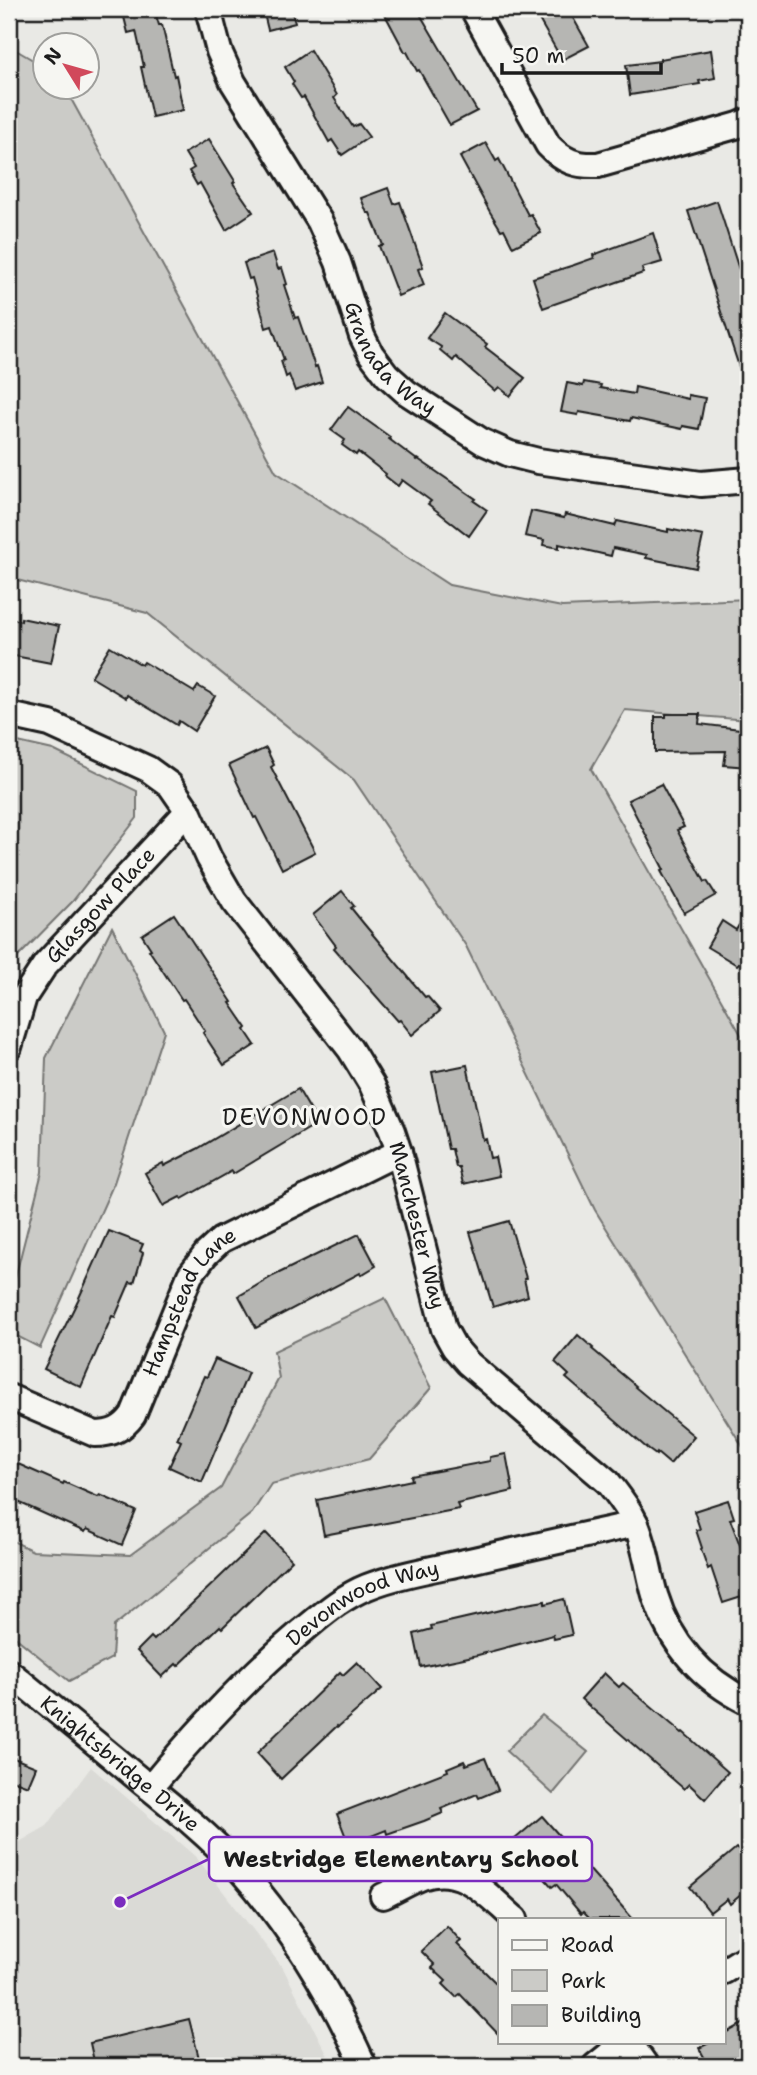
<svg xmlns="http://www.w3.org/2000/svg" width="757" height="2075" viewBox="0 0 757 2075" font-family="'Shantell Sans',sans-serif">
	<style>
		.built { fill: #dadad6 }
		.green { fill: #cbcbc7; stroke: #747472; stroke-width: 2 }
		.building { fill: #b6b6b3; stroke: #1c1c1c; stroke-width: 2 }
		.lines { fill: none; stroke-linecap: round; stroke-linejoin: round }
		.street-casing { stroke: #1c1c1c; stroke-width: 30 }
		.street { stroke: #f6f6f2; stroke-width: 24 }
		.labels { text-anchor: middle; stroke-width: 6; stroke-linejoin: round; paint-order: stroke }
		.street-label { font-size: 21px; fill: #1c1c1c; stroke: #f6f6f2 }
		.neighbourhood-label { font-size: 23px; letter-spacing: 2px; fill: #1c1c1c; stroke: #f6f6f2 }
		.leader { fill: none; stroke: #7b2cbf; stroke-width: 2.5 }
		.callout-dot { fill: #7b2cbf; stroke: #f6f6f2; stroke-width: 2.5 }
		.callout { fill: #f6f6f2; stroke: #7b2cbf; stroke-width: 2.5 }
		.callout-label { font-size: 23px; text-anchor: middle; font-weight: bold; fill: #1c1c1c }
	</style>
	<rect width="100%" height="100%" fill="#e9e9e5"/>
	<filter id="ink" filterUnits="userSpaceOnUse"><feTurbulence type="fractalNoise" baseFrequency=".0143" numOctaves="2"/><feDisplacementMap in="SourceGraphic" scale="14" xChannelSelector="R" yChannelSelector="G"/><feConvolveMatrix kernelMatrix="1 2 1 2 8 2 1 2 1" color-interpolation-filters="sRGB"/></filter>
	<g filter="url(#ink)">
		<path class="built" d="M91 1767 196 1857 283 1968 333 2066H9V1848L47 1826Z"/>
		<g class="green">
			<path d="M9 46 45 67 46 88H65L276 472 449 585 562 607 748 599V720L625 710 591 769 748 1047V1455L595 1210 466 946 354 780 147 613 9 578V364L14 349 9 325Z"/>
			<path d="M9 740 53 750 137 791V818L72 902 9 966Z"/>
			<path d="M112 927 164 1031 114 1183 40 1348 9 1332V1302L42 1172 46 1058Z"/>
			<path d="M385 1298 431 1388 369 1459 271 1484 252 1513 114 1626 112 1658 69 1681 9 1632V1539L33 1551 130 1555 221 1488 279 1378 274 1351Z"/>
			<path d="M542 1715 588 1752 553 1794 506 1751Z"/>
		</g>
		<g class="building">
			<path d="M125 9H154L159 25H162L174 76 176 75 183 110 152 117 141 67H144L136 31 128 33 124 17H127Z"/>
			<path d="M266 9H291L295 23 268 30 264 14 267 13Z"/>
			<path d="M382 9H417L477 111 450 125 419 70 417 71 407 52H405Z"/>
			<path d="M533 9H568L589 46 562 60Z"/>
			<path d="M310 50 337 95 334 98 353 127 359 124 369 137 342 155 332 140 329 142 304 97 301 98 292 84 294 82 285 67Z"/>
			<path d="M711 50 715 78 699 81 700 84 630 95 626 65 660 61V59Z"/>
			<path d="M209 139 235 181 233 183 253 212 226 230 200 183 197 185 189 171 194 168 185 153Z"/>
			<path d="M486 143 496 161 499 159 528 215 531 214 541 233 513 247 504 229 501 230 490 212 460 157Z"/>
			<path d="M388 188 394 204 400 202 423 267 418 269 424 285 398 296 379 246 383 245 370 213H367L361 198Z"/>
			<path d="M717 201 743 282 748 281V385H745L688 211Z"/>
			<path d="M653 233 662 262 642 268 643 273 543 308 533 278 574 265 594 258 593 255Z"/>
			<path d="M273 253 278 269 282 268 287 284 284 285 295 318 298 317 315 367 317 366 322 382 295 391 289 375 286 377 281 361 284 360 272 326 266 328 252 278 249 279 244 263Z"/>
			<path d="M445 313 487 344 485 347 525 378 510 396 499 387 495 391 456 357 453 361 440 350 441 347 427 338Z"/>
			<path d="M584 382 601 385 600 388 634 394 635 387 688 399V395L705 398 699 429 683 426 682 429 631 418 630 421 579 412 578 415 561 412 567 383 583 386Z"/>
			<path d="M348 407 390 437 389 439 417 460 418 459 476 499 474 501 487 510 469 536 428 504 431 501 402 480 398 486 385 476 386 474 358 452 356 455 342 445 345 440 331 430Z"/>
			<path d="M531 511 564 518 565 514 615 526 617 521 668 532V529L703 536 696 568 646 558 647 555 613 548 611 556 559 544V548L543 545 544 540 525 536Z"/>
			<path d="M9 618 21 621V618L59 626 51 663 9 655Z"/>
			<path d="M110 646 142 665 144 662 194 692 198 686 215 696 194 731 179 721 177 725 127 695 126 698 91 677Z"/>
			<path d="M666 714H700L699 724 748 730V767L724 765 726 751 655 752V717H666Z"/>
			<path d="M266 748 274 765 271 767 315 852 282 869 256 817 254 818 229 765Z"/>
			<path d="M661 784 684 827 677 830 705 882 707 881 716 895 684 913 661 871 664 870 628 800Z"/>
			<path d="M342 891 354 906 351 908 364 924 425 997 427 996 440 1011 412 1035 400 1020 398 1021 334 948 336 946 313 915Z"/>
			<path d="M748 910V968L739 963 737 965 707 947 722 921 736 930Z"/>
			<path d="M174 914 232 1002 230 1003 247 1028 245 1030 255 1045 224 1065 203 1033 205 1031 184 999 182 1000 149 950 151 949 142 935Z"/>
			<path d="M467 1065 483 1140 486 1139 490 1158 495 1157 499 1176 463 1184 459 1167H456L452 1149H448L432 1072Z"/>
			<path d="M298 1089 318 1123 233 1174 232 1171 182 1199 180 1197 163 1206 145 1173 163 1163 164 1166 197 1149Z"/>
			<path d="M509 1221 526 1278 524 1279 528 1296 493 1307 470 1232Z"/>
			<path d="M109 1231 143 1244 140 1251 143 1253 134 1283 130 1282 115 1317 112 1316 81 1387 44 1369 78 1300Z"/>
			<path d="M359 1234 376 1266 361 1275 360 1273 256 1328 239 1296 273 1276Z"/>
			<path d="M578 1335 593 1348 592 1349 636 1386 635 1387 694 1436 670 1464 657 1453 656 1455 649 1450 566 1378 569 1375 555 1362Z"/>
			<path d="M215 1359 248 1373 202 1482 169 1467 181 1441 177 1439 204 1376 207 1377Z"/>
			<path d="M506 1454 513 1491 457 1504 459 1509 324 1535 317 1500 412 1480 411 1476 490 1461V1457Z"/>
			<path d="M9 1460 63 1484 64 1482 98 1497 100 1495 136 1511 122 1545 87 1529 85 1532 9 1498Z"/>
			<path d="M728 1500 734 1518 730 1519 748 1566V1595L723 1603 711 1567 708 1569 701 1549 702 1548 696 1530 700 1529 694 1511Z"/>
			<path d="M266 1533 292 1560 222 1628 220 1626 178 1666 176 1664 162 1677 137 1651 151 1637 154 1640Z"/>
			<path d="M564 1599 572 1635 554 1639 553 1635 478 1655 421 1667 414 1634 432 1629 431 1626 526 1604 545 1601V1604Z"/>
			<path d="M357 1662 382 1689 338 1727 337 1726 281 1779 257 1753 340 1672 343 1675Z"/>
			<path d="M604 1673 619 1687 623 1683 682 1733 683 1732 728 1772 705 1799 689 1784 684 1789 581 1699Z"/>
			<path d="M9 1756 36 1767 28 1786 9 1779Z"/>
			<path d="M485 1758 498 1790 479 1798 477 1794 441 1809 443 1813 424 1821 387 1834 386 1830 349 1845 337 1814 448 1771 447 1768 464 1761 466 1765Z"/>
			<path d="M542 1816 581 1860 633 1919H590L583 1912 581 1914 556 1884 552 1887 539 1872 542 1870 515 1839Z"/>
			<path d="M748 1844V1889L730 1904 727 1899 710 1912 690 1887 736 1848 739 1851Z"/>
			<path d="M447 1926 461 1941 457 1944 500 1987V2036L460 1994 456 1997 443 1984 446 1981 432 1968 435 1965 421 1951Z"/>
			<path d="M189 2019 201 2066H95L90 2043Z"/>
			<path d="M748 2021V2066H709L699 2048 711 2042H724V2034Z"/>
		</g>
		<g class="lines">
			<g class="street-casing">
				<g id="street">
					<path id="s1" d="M208 9 219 51 233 82 320 222 338 262 362 336 371 354 387 375 406 392 483 442 510 454 538 461 701 484 748 480"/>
					<path d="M473 9 548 145C563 161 576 166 598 165L739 125 748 121"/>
					<path id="s2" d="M9 715 50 724 148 769 170 785 188 811 209 858 234 901 350 1049 372 1085 392 1131 399 1152 444 1329 454 1347 468 1363 608 1482C618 1495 628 1507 635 1522 646 1546 648 1571 655 1595 670 1644 703 1680 748 1702"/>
					<path id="s3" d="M9 1047 24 997 45 965 188 811"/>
					<path id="s4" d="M9 1397 95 1434C112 1434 123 1429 133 1415L190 1275 206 1254 221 1240 399 1152"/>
					<path id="s5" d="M9 1672C53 1708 97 1744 140 1780 173 1807 207 1834 236 1865 290 1925 331 1993 364 2066"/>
					<path id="s6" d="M150 1788C196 1732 245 1679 301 1632 322 1615 342 1597 367 1587 397 1575 433 1569 465 1562 522 1549 579 1536 636 1524"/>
					<path d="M383 1896C396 1890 409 1882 422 1877 461 1862 488 1896 515 1919"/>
					<path d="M724 1971 748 1956"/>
					<path d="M629 2042 646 2066"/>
					<path d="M595 2066 610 2054 619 2042"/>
				</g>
			</g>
			<use href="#street" class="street"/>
		</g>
	</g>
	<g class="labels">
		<g class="street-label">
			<text dy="7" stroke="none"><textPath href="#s1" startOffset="399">Granada Way</textPath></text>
			<text dy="7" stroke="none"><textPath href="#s3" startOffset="172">Glasgow Place</textPath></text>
			<text dy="7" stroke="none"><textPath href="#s2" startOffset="688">Manchester Way</textPath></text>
			<text dy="7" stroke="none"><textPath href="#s4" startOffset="266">Hampstead Lane</textPath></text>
			<text dy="7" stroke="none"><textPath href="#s6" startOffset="287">Devonwood Way</textPath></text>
			<text dy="7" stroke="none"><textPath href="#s5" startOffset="144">Knightsbridge Drive</textPath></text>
		</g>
		<g class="neighbourhood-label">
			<text x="305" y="1125">DEVONWOOD</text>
		</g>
	</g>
	<path class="leader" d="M120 1902L209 1859"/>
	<circle class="callout-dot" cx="120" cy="1902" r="7"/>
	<rect class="callout" x="209" y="1837" width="383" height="44" rx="7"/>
	<g class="callout-label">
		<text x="401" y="1867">Westridge Elementary School</text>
	</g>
	<rect width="757" height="2075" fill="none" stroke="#f6f6f2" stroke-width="35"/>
	<rect x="18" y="18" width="722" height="2040" fill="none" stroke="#1c1c1c" stroke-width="2.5" filter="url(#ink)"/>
	<rect x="498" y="1918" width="228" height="126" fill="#f6f6f2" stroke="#9f9f9c" stroke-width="2"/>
	<rect x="512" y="1940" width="35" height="10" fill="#f6f6f2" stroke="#9f9f9c" stroke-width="2"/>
	<text x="561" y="1952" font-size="21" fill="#1c1c1c">Road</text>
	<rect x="512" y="1970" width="35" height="21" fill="#cbcbc7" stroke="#9f9f9c" stroke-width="2"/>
	<text x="561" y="1988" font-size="21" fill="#1c1c1c">Park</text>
	<rect x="512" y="2005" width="35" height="21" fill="#b6b6b3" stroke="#9f9f9c" stroke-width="2"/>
	<text x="561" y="2022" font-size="21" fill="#1c1c1c">Building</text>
	<g transform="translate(66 66) rotate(307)"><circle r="33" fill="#f6f6f2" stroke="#9f9f9c" stroke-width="2"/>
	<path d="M0-5L12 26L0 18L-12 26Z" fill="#d1495b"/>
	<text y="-10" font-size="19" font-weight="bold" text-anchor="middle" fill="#1c1c1c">N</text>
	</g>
	<path d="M502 63v10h159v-10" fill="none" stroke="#1c1c1c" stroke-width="3.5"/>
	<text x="512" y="63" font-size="21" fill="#1c1c1c" stroke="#f6f6f2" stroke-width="5" paint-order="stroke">50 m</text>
</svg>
